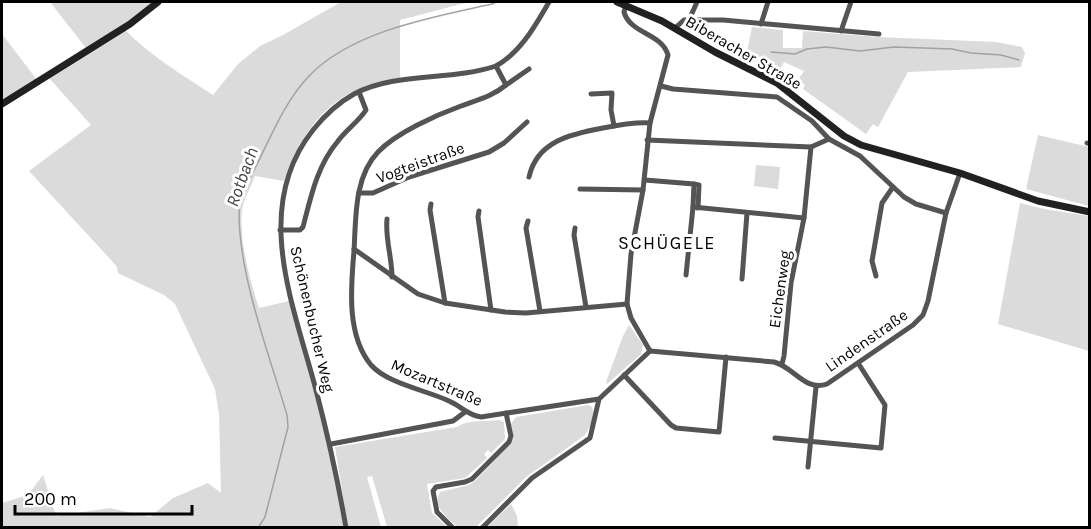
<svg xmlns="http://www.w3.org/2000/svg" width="1091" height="529" viewBox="0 0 1091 529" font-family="Karla,sans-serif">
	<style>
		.green { fill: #dbdbdb }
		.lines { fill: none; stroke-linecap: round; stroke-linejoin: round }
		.stream { stroke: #a2a2a2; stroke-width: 1.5 }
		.street { stroke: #545454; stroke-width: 5 }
		.secondary { stroke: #212121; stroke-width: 7 }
		.labels { text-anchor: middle; stroke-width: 6; stroke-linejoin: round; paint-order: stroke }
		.street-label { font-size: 16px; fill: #000; stroke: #fff }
		.water-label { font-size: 18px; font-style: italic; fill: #434343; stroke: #fff }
		.neighbourhood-label { font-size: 18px; letter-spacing: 1.5px; fill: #000; stroke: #fff }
	</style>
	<rect width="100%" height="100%" fill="#fff"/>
	<g class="green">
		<path d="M50 2H155L135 18 86 48Z"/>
		<path d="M341 2H469L400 20V78C386 81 372 83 359 89 321 104 296 143 284 181L255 176C251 187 243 200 242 211 239 240 250 281 259 308L289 301 330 447 344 527 2 528V503L28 495 43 475 56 516 110 508 150 517 173 498 208 483 221 493 219 415 215 389 175 304 164 295 118 273 117 267 112 261 29 171 91 125 49 78 125 30C151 56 182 75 213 95L238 64 260 46 283 35Z"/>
		<path d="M752 27 783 30V48H802L803 31 878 37 996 42 1022 47 1025 53 1021 67 908 72 878 127 873 124 866 134 803 89 805 85 798 80 804 71 784 62 779 71 773 72 746 57Z"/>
		<path d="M2 34 37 80 2 101Z"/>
		<path d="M1038 135 1089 147V206L1026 189Z"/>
		<path d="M756 165 780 167 778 189 754 186Z"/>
		<path d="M1020 203 1044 209 1089 216V351L998 324Z"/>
		<path d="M629 325 643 345 641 354 607 384 606 382 623 336Z"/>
		<path d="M588 405 592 407C595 416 590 428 585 435L526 477 476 527H457C447 517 432 507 440 492L469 485 475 481 512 442 514 438 511 424 516 417Z"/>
		<path d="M499 420 504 422 505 439 491 453 488 450 484 454 487 458 465 478 427 484 432 513 447 527H387L372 476 367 477 381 527H348L335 447 457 427C469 419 485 422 499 420Z"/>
		<path d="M511 504 517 516 518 527H487Z"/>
	</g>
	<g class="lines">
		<g class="stream">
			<path d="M771 52 795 54 807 49 826 47 860 51 894 47 952 49 971 53 1001 55 1019 60"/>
			<path d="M258 528 265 517 288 427 287 415C269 354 239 276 239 213 239 195 255 170 262 154 275 127 288 98 309 76 352 31 433 17 492 4L496 2"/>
		</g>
		<g class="street">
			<path d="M626 5 624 12C630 34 662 33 668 55L650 123 643 190 631 254 627 304 631 318 650 351"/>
			<path d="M689 20 697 2"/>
			<path d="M761 24 768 2"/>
			<path d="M675 28 684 20H723L879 34"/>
			<path d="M841 31 851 2"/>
			<path d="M496 66 506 85C493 96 477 100 461 106 436 115 396 133 378 152 354 177 356 218 354 251 351 286 346 335 371 365 388 384 426 390 449 401 461 406 467 415 481 417L599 399 650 351"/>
			<path d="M506 85 529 69"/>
			<path d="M661 86 673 89 777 97 812 121 829 139"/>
			<path d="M591 94 612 93 611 110 614 126"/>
			<path d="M647 140 811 147 829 139 860 156 904 197 916 204 946 213"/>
			<path d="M1087 143 1090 144"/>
			<path d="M529 177C537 141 571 134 603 128 618 125 634 122 650 123"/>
			<path d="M645 180 694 184 693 207 804 218 811 147"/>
			<path d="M694 184 699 185 698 208"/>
			<path d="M580 189 643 190"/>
			<path d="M359 193H373L409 177 489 152 504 143 527 122"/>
			<path d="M431 204 430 210 445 303"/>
			<path d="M479 211 478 217 491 310"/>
			<path d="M387 219C385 239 392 257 392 277"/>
			<path d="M528 221 526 228 540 311"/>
			<path d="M575 228 574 235 586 307"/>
			<path d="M280 230H300L303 227C311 196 317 166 338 141 346 130 359 121 366 110L359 92"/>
			<path d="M354 249 418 294 445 303 505 312 526 313 627 304"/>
			<path d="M686 275 693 207"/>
			<path d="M876 276 872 261 882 203 893 187"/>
			<path d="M742 279 747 213"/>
			<path d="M650 351 774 362C794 367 805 392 827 384L913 325 923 315 928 301 946 213 960 173"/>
			<path d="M782 364 784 356 791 283 804 218"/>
			<path d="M624 375 671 425 676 428 719 432 726 357"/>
			<path d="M775 438 881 448 885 405 858 363"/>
			<path d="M331 444 453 421 465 412"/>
			<path d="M808 467 816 387"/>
			<path d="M346 528C338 481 328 436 316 390 294 306 251 208 313 130 324 116 338 103 354 94 395 72 451 81 496 66 521 52 535 26 549 2"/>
			<path d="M453 528 437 512 433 491 436 487 465 482 472 479 509 442 511 436 506 413"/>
			<path d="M482 528 532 478 590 438 599 399"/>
		</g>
		<g class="secondary">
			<path d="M617 2 662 21 715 52 777 83 844 136 861 145 960 173 1038 201 1090 212"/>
			<path d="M2 104 130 24 158 2"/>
		</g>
	</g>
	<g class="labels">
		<g class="street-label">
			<text transform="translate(744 52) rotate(30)" y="6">Biberacher Straße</text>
			<text transform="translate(420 162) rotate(-20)" y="6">Vogteistraße</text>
			<text transform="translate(779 289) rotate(-82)" y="6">Eichenweg</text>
			<text transform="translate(313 319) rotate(77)" y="6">Schönenbucher Weg</text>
			<text transform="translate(866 340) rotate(-35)" y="6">Lindenstraße</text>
			<text transform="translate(437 382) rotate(23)" y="6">Mozartstraße</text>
		</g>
		<g class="water-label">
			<text transform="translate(242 177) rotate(-70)" y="6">Rotbach</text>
		</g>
		<g class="neighbourhood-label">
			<text x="667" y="249">SCHÜGELE</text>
		</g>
	</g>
	<rect width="1091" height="529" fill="none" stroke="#000000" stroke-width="6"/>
	<path d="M15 505v9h177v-9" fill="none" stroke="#000000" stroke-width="3"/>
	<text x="24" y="505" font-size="18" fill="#000000" stroke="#ffffff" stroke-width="4.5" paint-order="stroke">200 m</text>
</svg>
